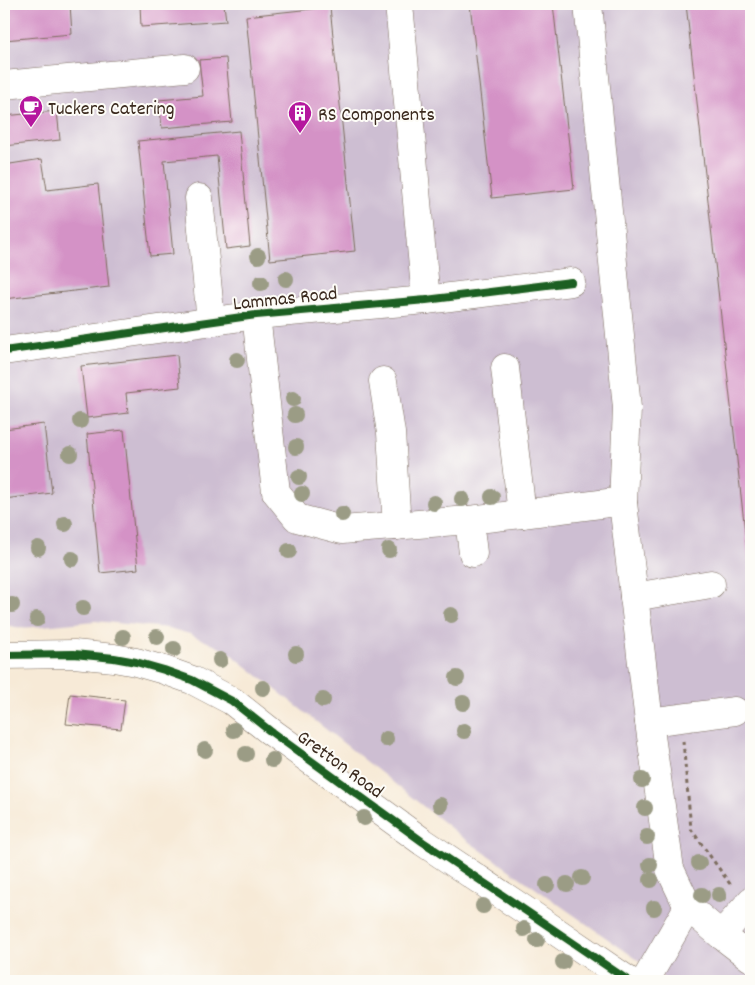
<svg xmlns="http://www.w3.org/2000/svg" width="755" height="985" viewBox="0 0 755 985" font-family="Dekko,sans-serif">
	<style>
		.industrial { fill: #cdbed2 }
		.building { fill: #d492c6 }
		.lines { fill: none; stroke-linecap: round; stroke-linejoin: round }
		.minor-casing { stroke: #7d6d5f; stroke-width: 29 }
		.path { stroke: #7d6d5f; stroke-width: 3; stroke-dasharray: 4 4; stroke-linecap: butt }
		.minor { stroke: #fff; stroke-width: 28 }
		.cycleway-casing { stroke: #fdfcf7; stroke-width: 11 }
		.cycleway { stroke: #1b5e20; stroke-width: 8 }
		.tree { fill: #9b9c85 }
		.labels { text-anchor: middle; stroke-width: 4; stroke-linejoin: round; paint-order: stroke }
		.poi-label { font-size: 20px; fill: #3b2a1e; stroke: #fdfcf7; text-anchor: start }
		.street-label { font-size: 20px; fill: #3b2a1e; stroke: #fdfcf7 }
	</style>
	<rect width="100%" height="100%" fill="#fdfcf7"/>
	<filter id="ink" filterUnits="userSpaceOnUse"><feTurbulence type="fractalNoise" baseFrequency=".02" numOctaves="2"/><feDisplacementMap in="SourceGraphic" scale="10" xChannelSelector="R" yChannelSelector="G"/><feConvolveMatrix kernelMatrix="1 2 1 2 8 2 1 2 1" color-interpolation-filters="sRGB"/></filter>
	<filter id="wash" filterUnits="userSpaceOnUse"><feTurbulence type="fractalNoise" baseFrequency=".0096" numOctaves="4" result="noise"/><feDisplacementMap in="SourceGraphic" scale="20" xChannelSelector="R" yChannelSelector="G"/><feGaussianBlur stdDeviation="1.12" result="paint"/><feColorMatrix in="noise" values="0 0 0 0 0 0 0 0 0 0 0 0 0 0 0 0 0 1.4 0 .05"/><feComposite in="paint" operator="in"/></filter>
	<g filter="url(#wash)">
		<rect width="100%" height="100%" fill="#f7ead7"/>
		<path class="industrial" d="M4 4H751V981H668L462 837 227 651 190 634 168 628 95 621 22 628 4 625Z"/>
		<g id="blocks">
			<g class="building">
				<path d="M4 4H70L72 34 4 40Z"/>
				<path d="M140 4H224L226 21 141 27Z"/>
				<path d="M470 4H553L574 189 492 198Z"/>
				<path d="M686 4H751V575L750 576Z"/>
				<path d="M330 7 355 251 270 260 246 16Z"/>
				<path d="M226 58 232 122 162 128 159 100 203 96 199 60Z"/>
				<path d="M57 111 60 140 4 146V116Z"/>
				<path d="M239 131 250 246 226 249 217 156 164 161 173 254 150 256 138 141Z"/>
				<path d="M42 159 47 190 98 184 109 287 4 299V165Z"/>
				<path d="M177 355 180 387 126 393 128 413 87 418 81 366Z"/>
				<path d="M44 424 52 493 4 499V429Z"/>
				<path d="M124 430 138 569 100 573 87 434Z"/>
				<path d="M70 694 125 700 121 729 66 724Z"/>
			</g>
		</g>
	</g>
	<g filter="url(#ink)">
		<use href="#blocks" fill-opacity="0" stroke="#7d6d5f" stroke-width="1"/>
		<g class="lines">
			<g class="minor-casing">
				<g id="minor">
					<path d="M399 4 426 300"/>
					<path d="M588 4 627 408 623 503"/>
					<path d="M4 85 185 68"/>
					<path d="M199 198 211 322"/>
					<path d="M256 315 276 492 297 518 342 530 469 520 522 514 608 503H623L649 722 670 869 688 907 721 935 751 958"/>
					<path d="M4 351 256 315 426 300 571 282"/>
					<path d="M505 368 522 514"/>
					<path d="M383 381 391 433 397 526"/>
					<path d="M469 520 473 553"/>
					<path d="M634 597 711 584"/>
					<path d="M4 655 74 654 114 658 136 662 164 670 192 680 232 701 270 731 423 842 532 915 629 981"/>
					<path d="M649 722 735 711"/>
					<path d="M721 935 751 901"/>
					<path d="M645 981 688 907"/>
				</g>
			</g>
			<path class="path" d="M683 741 691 829 730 884 731 887"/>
			<use href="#minor" class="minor"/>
			<g class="cycleway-casing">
				<g id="cycleway">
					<path d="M4 351 256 315 426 300 571 282"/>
					<path d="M4 655 74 654 114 658 136 662 164 670 192 680 232 701 270 731 423 842 532 915 629 981"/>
				</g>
			</g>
			<use href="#cycleway" class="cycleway"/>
		</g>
		<g class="tree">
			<circle cx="258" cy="256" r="8"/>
			<circle cx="286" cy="279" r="8"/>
			<circle cx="261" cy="283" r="8"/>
			<circle cx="237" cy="360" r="8"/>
			<circle cx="293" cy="399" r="8"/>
			<circle cx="295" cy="415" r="8"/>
			<circle cx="80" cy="421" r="8"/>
			<circle cx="296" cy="447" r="8"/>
			<circle cx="70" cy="454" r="8"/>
			<circle cx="299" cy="477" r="8"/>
			<circle cx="302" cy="494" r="8"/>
			<circle cx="492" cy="497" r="8"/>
			<circle cx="462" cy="499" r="8"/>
			<circle cx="434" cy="503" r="8"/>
			<circle cx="342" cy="514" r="8"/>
			<circle cx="65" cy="524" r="8"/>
			<circle cx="38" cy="548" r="8"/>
			<circle cx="389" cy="550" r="8"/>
			<circle cx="289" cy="551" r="8"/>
			<circle cx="72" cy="559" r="8"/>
			<circle cx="12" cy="605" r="8"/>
			<circle cx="83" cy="608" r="8"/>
			<circle cx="451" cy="615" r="8"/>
			<circle cx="37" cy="619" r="8"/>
			<circle cx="123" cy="637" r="8"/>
			<circle cx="157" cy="637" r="8"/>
			<circle cx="174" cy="649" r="8"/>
			<circle cx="296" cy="654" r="8"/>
			<circle cx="220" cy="660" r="8"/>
			<circle cx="457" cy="678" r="8"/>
			<circle cx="263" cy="688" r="8"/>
			<circle cx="323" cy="700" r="8"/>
			<circle cx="463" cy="703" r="8"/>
			<circle cx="234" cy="730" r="8"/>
			<circle cx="464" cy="731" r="8"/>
			<circle cx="386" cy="739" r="8"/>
			<circle cx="205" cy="750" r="8"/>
			<circle cx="246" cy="754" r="8"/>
			<circle cx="272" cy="760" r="8"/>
			<circle cx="642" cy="780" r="8"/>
			<circle cx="440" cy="805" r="8"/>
			<circle cx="645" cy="808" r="8"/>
			<circle cx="364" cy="818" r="8"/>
			<circle cx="647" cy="837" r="8"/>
			<circle cx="699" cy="863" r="8"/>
			<circle cx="650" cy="865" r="8"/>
			<circle cx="582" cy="878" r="8"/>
			<circle cx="651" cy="880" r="8"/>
			<circle cx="567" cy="884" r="8"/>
			<circle cx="547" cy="885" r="8"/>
			<circle cx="702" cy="895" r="8"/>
			<circle cx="719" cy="895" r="8"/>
			<circle cx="483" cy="906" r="8"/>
			<circle cx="654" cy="908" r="8"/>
			<circle cx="524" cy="929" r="8"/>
			<circle cx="537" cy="940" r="8"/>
			<circle cx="563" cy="962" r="8"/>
		</g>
	</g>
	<defs>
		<g id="cafe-pin" transform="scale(1.25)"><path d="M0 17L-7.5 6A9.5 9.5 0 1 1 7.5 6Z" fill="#b5179e" stroke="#fdfcf7"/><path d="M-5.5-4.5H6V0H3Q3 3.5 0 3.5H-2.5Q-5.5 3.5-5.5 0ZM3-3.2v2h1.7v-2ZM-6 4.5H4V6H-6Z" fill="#fff"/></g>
		<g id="building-pin" transform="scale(1.25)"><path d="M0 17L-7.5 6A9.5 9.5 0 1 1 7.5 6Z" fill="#b5179e" stroke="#fdfcf7"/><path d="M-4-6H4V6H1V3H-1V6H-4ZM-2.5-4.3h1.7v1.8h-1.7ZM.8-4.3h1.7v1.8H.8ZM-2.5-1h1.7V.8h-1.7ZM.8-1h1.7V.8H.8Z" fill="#fff"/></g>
	</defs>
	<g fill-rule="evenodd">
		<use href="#cafe-pin" x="31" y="107"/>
		<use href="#building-pin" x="300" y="113"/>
	</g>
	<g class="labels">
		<g class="poi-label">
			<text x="48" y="114">Tuckers Catering</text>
			<text x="318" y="120">RS Components</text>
		</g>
		<g class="street-label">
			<text transform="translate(285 297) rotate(-6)" y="7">Lammas Road</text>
			<text transform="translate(341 763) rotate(36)" y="7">Gretton Road</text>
		</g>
	</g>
	<rect width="755" height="985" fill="none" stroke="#fdfcf7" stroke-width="20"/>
</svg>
